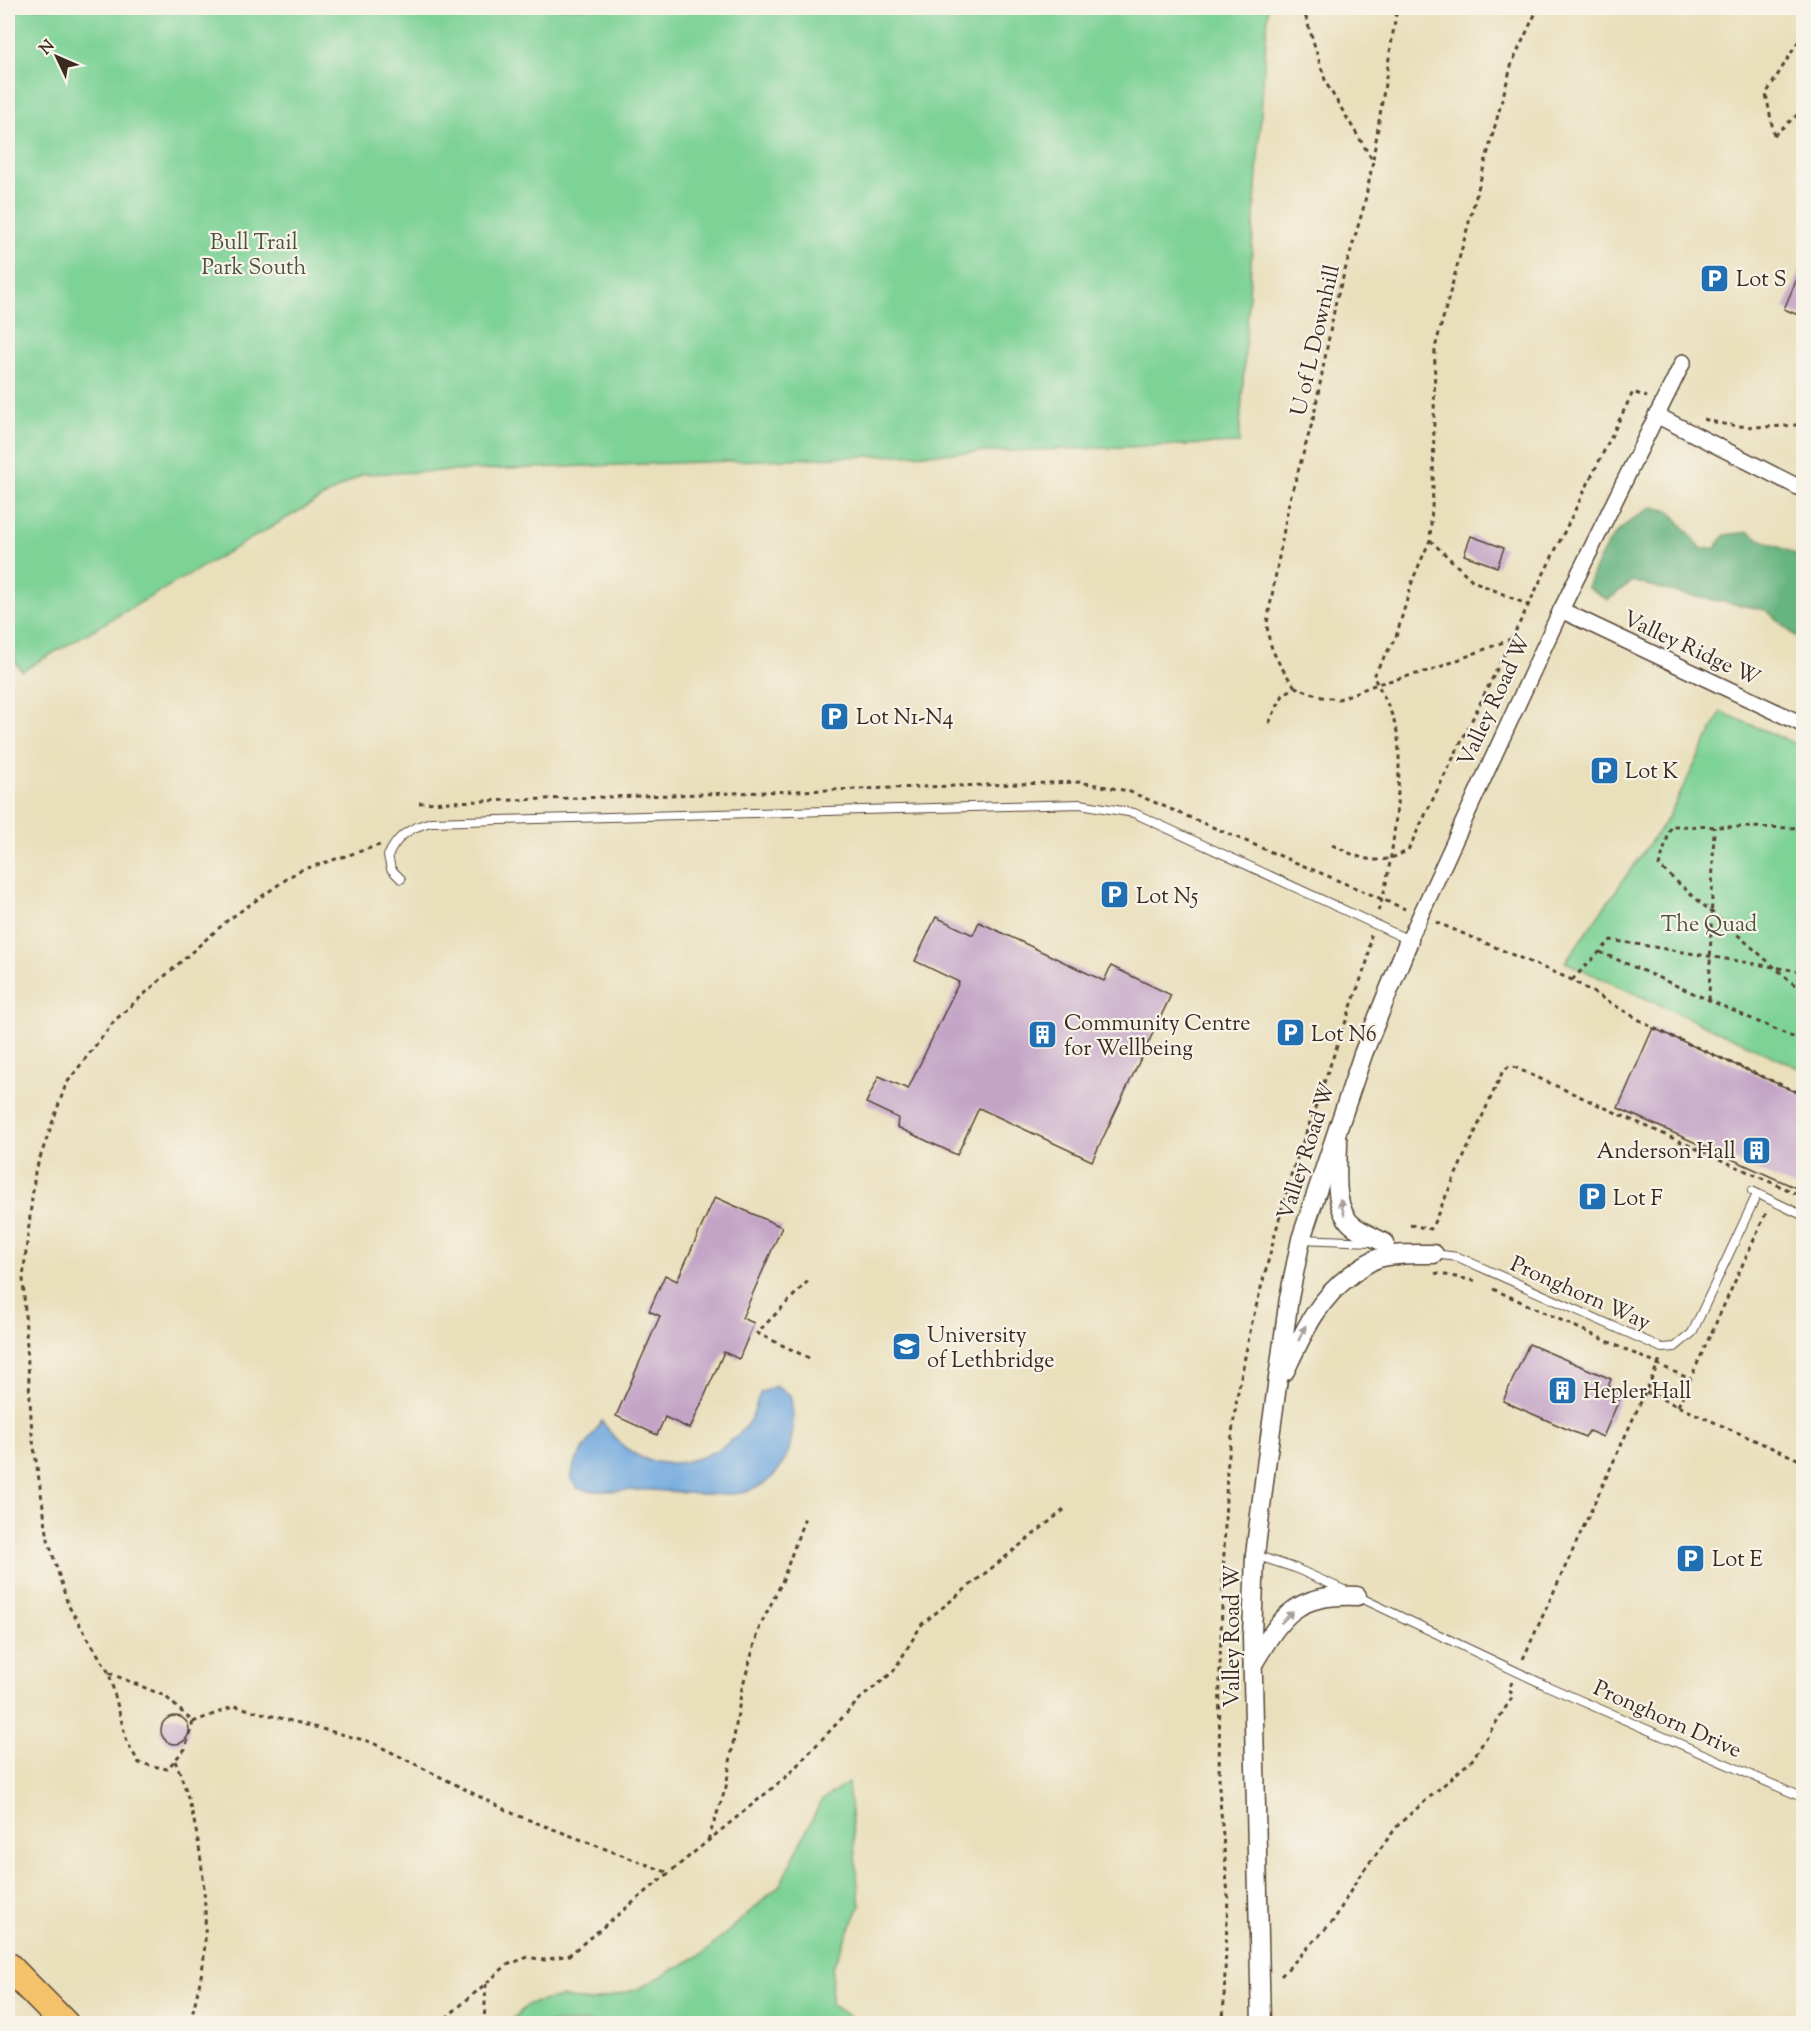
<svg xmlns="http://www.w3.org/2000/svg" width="1811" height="2031" font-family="'Sorts Mill Goudy',serif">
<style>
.green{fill:#7dd296;stroke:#5c7e5a;stroke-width:1.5}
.forest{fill:#66b47f;stroke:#506f4e;stroke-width:1.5}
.water{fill:#70a8df;stroke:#56697e;stroke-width:1.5}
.building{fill:#c3a3c6}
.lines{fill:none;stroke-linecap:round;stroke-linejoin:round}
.service-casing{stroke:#554536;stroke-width:10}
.minor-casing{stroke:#554536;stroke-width:18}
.tertiary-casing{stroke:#554536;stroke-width:21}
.motorway-casing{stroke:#554536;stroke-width:30}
.path{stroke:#554536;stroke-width:3;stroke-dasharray:4.5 4.5;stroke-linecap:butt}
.service{stroke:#fff;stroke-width:8}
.minor{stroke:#fff;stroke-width:15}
.tertiary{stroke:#fff;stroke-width:18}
.motorway{stroke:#f4c26a;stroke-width:27}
.oneway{fill:#a79f9a}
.labels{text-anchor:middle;stroke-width:4.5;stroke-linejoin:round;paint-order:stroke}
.park-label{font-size:22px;fill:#4c543c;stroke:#f7f3e8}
.poi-label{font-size:22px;fill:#3b2a1e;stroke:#f7f3e8;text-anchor:start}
.street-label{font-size:22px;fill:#3b2a1e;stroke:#f7f3e8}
</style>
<rect width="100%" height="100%" fill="#f7f3e8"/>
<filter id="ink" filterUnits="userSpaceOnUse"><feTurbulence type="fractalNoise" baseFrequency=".0167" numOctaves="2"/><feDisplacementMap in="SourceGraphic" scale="12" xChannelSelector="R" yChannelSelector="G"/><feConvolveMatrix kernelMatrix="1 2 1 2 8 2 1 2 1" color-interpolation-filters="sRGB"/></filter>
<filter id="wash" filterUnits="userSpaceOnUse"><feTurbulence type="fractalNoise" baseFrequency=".008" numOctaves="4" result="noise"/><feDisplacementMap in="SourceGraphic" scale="24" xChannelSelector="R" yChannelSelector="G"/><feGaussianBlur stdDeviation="1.35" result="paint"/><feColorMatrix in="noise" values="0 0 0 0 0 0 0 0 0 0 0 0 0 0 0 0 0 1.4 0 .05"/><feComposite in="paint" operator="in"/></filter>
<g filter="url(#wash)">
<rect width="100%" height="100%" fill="#e9dfbb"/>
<g class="green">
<polygon points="8,8 1268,8 1239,443 363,474 22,671 8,652"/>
<polygon points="1721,712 1803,747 1803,1070 1565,962 1669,816"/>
<polygon points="848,1783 860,1906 832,1968 831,2004 859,2023 508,2023 529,2004 561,1997 589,2002 638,1989 704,1953 780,1885 821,1801"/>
</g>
<path class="forest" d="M1652 507 1670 511 1702 549 1715 548 1725 535 1749 532C1766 545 1786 547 1803 559V643L1766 610 1686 595 1632 581 1608 600 1587 587C1605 544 1611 531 1652 507Z"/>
<path class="water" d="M775 1386 790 1395C800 1442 785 1490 730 1494 704 1496 676 1492 651 1490 627 1489 600 1494 577 1488L571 1479 574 1464 602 1421C627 1460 660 1473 704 1456 722 1449 737 1439 748 1423 754 1415 756 1403 760 1393Z"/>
<g id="blocks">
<g class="building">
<polygon points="1803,265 1803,317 1784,309"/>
<polygon points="1471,536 1504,548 1497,567 1464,555"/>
<polygon points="936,917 973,935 979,922 1104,981 1111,966 1171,995 1092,1161 979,1108 957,1155 897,1127 898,1118 866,1103 879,1076 908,1089 959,982 915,961"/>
<polygon points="1653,1028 1803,1095 1803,1191 1618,1108"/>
<polygon points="715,1197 782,1227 742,1318 754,1323 739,1359 724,1352 690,1429 665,1417 657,1435 616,1416 660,1316 649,1311 665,1275 677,1281"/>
<polygon points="1529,1344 1611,1379 1608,1387 1622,1393 1603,1437 1589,1431 1585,1437 1503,1401"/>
<circle cx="175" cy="1730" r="14"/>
</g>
</g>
</g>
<g filter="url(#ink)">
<use href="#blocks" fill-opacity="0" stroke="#554536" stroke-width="1.5"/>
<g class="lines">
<defs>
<g id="service">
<path d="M401 879 391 869 388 856C397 836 409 828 431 822L1080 804 1134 813 1409 940"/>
<polyline points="1752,1191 1804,1216"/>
<polyline points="1301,1239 1372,1242"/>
<polyline points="1434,1254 1458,1257 1662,1348 1675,1347 1692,1333 1757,1194"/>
<polyline points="1255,1555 1295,1568 1346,1591"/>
<polyline points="1357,1596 1545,1685 1804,1798"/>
</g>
<g id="minor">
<polyline points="1656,415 1804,490"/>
<polyline points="1561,610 1804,725"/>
<polyline points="1409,940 1561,610 1683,362"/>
</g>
<g id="tertiary">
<path d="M1338 1142C1338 1168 1331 1210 1355 1227 1364 1233 1375 1238 1385 1243"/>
<path d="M1285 1371C1303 1333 1317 1300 1352 1274 1360 1268 1369 1261 1379 1258 1397 1253 1416 1254 1434 1254"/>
<path d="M1253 1664C1283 1614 1295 1594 1357 1596"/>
<polyline points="1261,2024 1252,1636 1255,1555 1266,1466 1289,1298 1301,1239 1363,1054 1409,940"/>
</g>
<polyline id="motorway" points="8,1966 65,2024"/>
</defs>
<use href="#service" class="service-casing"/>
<use href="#minor" class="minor-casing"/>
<use href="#tertiary" class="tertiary-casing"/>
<use href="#motorway" class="motorway-casing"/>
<g class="path">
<polyline points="1801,8 1804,20"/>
<polyline points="1774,135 1766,94 1804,32"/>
<polyline points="1774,135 1804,109"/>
<polyline points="1373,159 1397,8"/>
<path d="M1704 419C1735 429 1772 428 1804 424"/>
<polyline points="1430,540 1473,581 1528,605"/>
<path d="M1295 687C1280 666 1268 649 1267 623L1289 502 1313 420 1336 301 1364 206 1373 161 1326 83 1303 8"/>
<polyline points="1269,723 1283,695 1295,687 1322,697 1339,699 1377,684 1432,670 1511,639"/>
<polyline points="419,803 1080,782 1128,791 1405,909"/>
<polyline points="1804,828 1671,826 1659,866 1804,993"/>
<path d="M1332 845C1362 859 1378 868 1408 850L1633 392 1647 397"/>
<path d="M1378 911C1392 878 1404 767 1397 732 1392 711 1383 694 1373 676L1396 637 1413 579 1430 540 1433 490 1435 348 1512 63 1538 8"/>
<polyline points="1436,922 1572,980 1653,1028 1804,1095"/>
<polyline points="1600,952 1804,1042"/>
<polyline points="1572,980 1611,940 1804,972"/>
<polyline points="1709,1000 1714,827"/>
<polyline points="1410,1225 1431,1229 1502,1073 1508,1067 1514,1067 1804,1197"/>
<polyline points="1435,1273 1476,1281"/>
<polyline points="1493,1289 1690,1379"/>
<polyline points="809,1358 757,1333 811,1278"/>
<polyline points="1646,1392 1804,1462"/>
<polyline points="1678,1406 1767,1211"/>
<polyline points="1523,1659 1660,1360"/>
<polyline points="109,1673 165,1696 193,1722 185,1749 167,1769 139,1763 127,1742 109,1673 68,1605 48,1539 32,1434 23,1278 35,1172 66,1084 115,1020 228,920 298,871 380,845"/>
<polyline points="193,1722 235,1706 371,1742 516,1815 669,1873"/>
<path d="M175 1761C199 1816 209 1895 204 1956 202 1978 195 2001 190 2024"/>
<polyline points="708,1840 726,1787 742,1688 760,1626 782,1582 805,1517"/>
<polyline points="1281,1976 1334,1920 1358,1878 1399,1824 1472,1760 1513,1696 1509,1689 1512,1682"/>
<polyline points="439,2024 507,1965 528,1957 544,1960 569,1955 787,1776 861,1698 893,1672 922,1624 1065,1509"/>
<polyline points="484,2024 486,1984"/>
<polyline points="1223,2024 1228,1896 1219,1788 1220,1662 1227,1470 1237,1397 1252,1322 1290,1178 1368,959 1371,935"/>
</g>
<use href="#service" class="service"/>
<use href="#minor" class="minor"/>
<use href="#tertiary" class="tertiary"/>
<use href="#motorway" class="motorway"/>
</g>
<defs><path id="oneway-solid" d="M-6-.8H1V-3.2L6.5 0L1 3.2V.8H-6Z" transform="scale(1.5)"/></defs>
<g class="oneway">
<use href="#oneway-solid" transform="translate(1342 1207) rotate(-106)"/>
<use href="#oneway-solid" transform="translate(1302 1333) rotate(-65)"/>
<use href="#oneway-solid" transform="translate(1287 1617) rotate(-45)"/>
</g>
</g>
<defs>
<symbol id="parking-square" viewBox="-11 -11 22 22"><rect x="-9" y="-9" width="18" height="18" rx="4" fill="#1f6fb2" stroke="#f7f3e8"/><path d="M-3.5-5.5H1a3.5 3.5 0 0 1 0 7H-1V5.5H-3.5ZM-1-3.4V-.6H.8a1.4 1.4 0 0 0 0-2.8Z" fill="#fff"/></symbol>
<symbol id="building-square" viewBox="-11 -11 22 22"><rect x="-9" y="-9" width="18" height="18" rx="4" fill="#1f6fb2" stroke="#f7f3e8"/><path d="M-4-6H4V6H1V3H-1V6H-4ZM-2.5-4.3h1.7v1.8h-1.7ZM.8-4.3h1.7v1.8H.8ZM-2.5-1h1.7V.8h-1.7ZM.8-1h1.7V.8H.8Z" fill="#fff"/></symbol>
<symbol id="university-square" viewBox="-11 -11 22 22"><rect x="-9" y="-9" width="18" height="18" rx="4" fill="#1f6fb2" stroke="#f7f3e8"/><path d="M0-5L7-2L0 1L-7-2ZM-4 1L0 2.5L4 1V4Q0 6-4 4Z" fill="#fff"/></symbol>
</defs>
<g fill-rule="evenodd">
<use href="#parking-square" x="1698" y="262" width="33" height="33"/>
<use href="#parking-square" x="818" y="700" width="33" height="33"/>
<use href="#parking-square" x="1588" y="754" width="33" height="33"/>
<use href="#parking-square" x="1098" y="878" width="33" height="33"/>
<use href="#parking-square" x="1274" y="1016" width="33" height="33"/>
<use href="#building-square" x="1026" y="1018" width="33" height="33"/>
<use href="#building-square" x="1740" y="1134" width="33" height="33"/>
<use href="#parking-square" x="1576" y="1180" width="33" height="33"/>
<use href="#university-square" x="890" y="1330" width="33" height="33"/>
<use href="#building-square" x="1546" y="1374" width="33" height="33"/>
<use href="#parking-square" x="1674" y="1542" width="33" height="33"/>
</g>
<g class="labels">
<g class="park-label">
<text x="254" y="249">Bull Trail<tspan x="254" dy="25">Park South</tspan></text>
<text x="1709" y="931">The Quad</text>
</g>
<g class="poi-label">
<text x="1736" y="286">Lot S</text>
<text x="856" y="724">Lot N1-N4</text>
<text x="1625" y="778">Lot K</text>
<text x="1136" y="903">Lot N5</text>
<text x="1064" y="1030">Community Centre<tspan x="1064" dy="25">for Wellbeing</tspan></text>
<text x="1311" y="1041">Lot N6</text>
<text x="1736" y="1158" text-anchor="end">Anderson Hall</text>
<text x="1613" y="1205">Lot F</text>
<text x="927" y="1342">University<tspan x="927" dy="25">of Lethbridge</tspan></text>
<text x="1583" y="1398">Hepler Hall</text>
<text x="1712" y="1566">Lot E</text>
</g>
<g class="street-label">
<text transform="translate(1314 340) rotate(-77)" y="8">U of L Downhill</text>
<text transform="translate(1692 647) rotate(25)" y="8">Valley Ridge W</text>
<text transform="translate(1493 700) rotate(-65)" y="8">Valley Road W</text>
<text transform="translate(1305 1151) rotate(-72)" y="8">Valley Road W</text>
<text transform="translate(1581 1292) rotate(24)" y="8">Pronghorn Way</text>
<text transform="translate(1231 1636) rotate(-90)" y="8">Valley Road W</text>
<text transform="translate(1668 1718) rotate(24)" y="8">Pronghorn Drive</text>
</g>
</g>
<rect width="1811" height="2031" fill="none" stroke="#f7f3e8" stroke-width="30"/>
<g transform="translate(57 57) rotate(314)" stroke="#f7f3e8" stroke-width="4.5" paint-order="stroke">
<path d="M0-4.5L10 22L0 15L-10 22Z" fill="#3b2a1e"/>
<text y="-9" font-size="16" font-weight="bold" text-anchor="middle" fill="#3b2a1e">N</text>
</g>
</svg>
